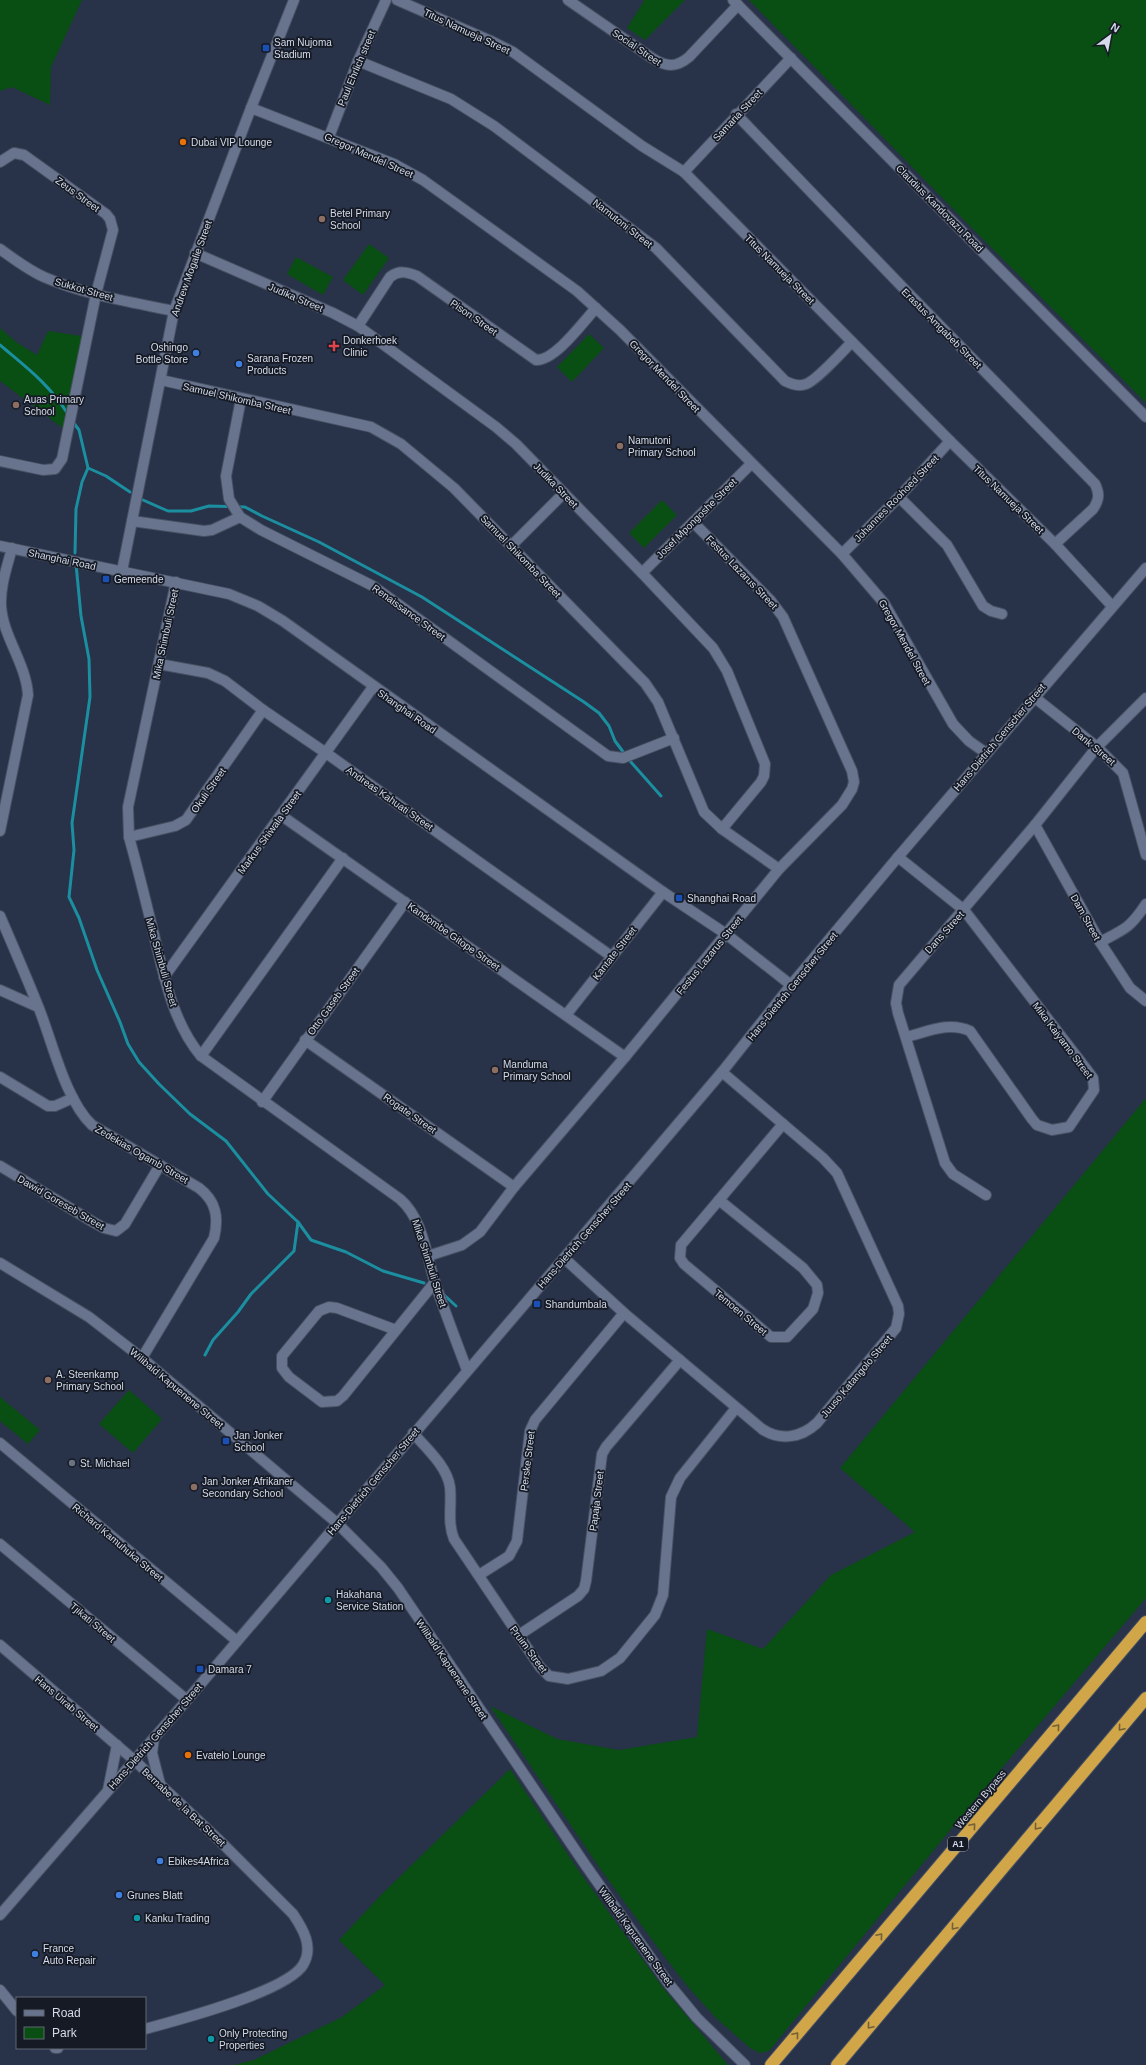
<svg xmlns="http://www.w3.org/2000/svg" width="1146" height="2065" font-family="Arial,sans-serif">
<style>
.green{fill:#094e12}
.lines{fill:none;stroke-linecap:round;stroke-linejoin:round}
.stream{stroke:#1b8fa0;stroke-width:3}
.minor-casing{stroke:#475063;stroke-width:12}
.highway-casing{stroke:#475063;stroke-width:14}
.minor{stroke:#68748d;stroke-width:10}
.highway{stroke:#d1a649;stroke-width:12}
.oneway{stroke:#736036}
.transit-dot{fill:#1a4fb4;stroke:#151a24;stroke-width:1.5}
.food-dot{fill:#e8710a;stroke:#151a24;stroke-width:1.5}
.education-dot{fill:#8d6e63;stroke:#151a24;stroke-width:1.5}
.health-dot{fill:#e0444e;stroke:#151a24;stroke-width:1.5}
.shop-dot{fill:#3f7fe0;stroke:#151a24;stroke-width:1.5}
.worship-dot{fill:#6b7280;stroke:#151a24;stroke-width:1.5}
.culture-dot{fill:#0f9aa8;stroke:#151a24;stroke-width:1.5}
.labels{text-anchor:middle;stroke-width:3.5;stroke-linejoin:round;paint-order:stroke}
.shield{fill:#151a24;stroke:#9ba1af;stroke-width:1}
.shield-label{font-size:9px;font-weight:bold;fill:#d4dbea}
.street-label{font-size:10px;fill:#d4dbea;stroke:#151a24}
.poi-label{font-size:10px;fill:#d4dbea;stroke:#151a24;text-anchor:start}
</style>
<rect width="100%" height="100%" fill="#283248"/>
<g class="green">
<polygon points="0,0 82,0 51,67 50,105 12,87 0,91"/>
<polygon points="643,0 685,0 645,40 627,28 644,1"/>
<polygon points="749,0 1146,0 1146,403 961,217"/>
<polygon points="369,244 389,258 363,295 343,280"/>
<polygon points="296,257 333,277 323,295 287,274"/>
<polygon points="0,328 16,342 37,355 48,331 88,337 68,432 0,381"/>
<polygon points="589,334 604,348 572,382 557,367"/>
<polygon points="662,500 677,515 644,548 629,533"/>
<polygon points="1146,1098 1146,1598 974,1801 769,2051 760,2053 750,2048 716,2018 689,1988 664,1956 599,1867 490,1706 557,1739 619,1750 697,1737 707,1629 763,1649 831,1575 915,1532 840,1468"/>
<polygon points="129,1390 162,1419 133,1453 99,1424"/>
<polygon points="0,1397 40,1430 28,1444 0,1421"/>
<polygon points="510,1769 579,1871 664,1989 728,2065 234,2065 254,2060 342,2017 385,1985 339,1940 380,1896"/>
</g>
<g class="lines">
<g class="stream">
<path d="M0 345C27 368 48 383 68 414"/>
<polyline points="73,422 79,430 88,468 82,482 76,509 75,553"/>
<polyline points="88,468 106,476 130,492"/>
<polyline points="143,500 168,511 191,511 209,506 245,507 262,516 319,542 422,597 584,702 599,713 609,726 615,741 630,761 661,796"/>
<polyline points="76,564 81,616 89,659 90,697 72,823 74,850 69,897 79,918 97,970 120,1022 128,1044 139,1062 159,1084 190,1114 226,1141 268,1194 298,1222 311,1240 346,1252 383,1271 424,1283"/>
<polyline points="443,1294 456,1306"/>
<polyline points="205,1355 213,1340 238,1312 251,1294 294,1251 298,1222"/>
</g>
<defs>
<g id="minor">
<polyline points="397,0 491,41 513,52 642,146 684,172 950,441 1055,544 1112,606"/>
<path d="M568 0 652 58C666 67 676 68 689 57L738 5"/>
<polyline points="733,0 1146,417"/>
<path d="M358 61 451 99 494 126 656 248 785 381C791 384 799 387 806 384 816 381 843 351 852 342"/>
<polyline points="251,108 394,164 423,180 577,291 620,330 842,554 884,603 953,724 969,741 986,753"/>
<path d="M736 114 910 295 1095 484C1100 494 1099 500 1093 509L1055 544"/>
<polyline points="329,137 358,61 386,0"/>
<polyline points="0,162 14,153 24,155 106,214 110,219 113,230 96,294 62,459 55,469 43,470 0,461"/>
<polyline points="684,172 791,58"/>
<path d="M0 249C14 259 28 270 44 277 85 295 131 302 174 311"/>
<polyline points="195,253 333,313 358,326 496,427 516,444 642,573 713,648 727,671 765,764 764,776 761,782 722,829"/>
<path d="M358 326 390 277C399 270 407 272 417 276L536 360C555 361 583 322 596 308"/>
<polyline points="161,380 371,427 401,444 454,488 645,683 658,702 704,812 722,829 779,869"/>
<polyline points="241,399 226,476 229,499 240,517 261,530 373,586 608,756 623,758 674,738"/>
<polyline points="899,497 947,545 983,606 991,611 1002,614"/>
<polyline points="132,521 204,531 212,530 240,517"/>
<polyline points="0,546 229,594 258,606 283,621 663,892 726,934 791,985"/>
<polyline points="511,546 564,493"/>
<polyline points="842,554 899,497 950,441"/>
<polyline points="122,571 174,311 251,108 294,0"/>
<polyline points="642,573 751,464"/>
<path d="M176 582 128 807 129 837C138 869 146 902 154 935 164 976 173 1023 201 1056L400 1199C423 1219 426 1254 435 1283 445 1312 456 1341 467 1370"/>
<polyline points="159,664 208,673 225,681 263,710 326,753 611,956"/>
<polyline points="1034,697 1097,747 1123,773 1146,855"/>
<polyline points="282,816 625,1057"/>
<polyline points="1035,825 1100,942 1130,988 1146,1001"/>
<path d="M0 831 28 695C26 663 3 637 1 606 0 586 7 567 12 548"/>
<polyline points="129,837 175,826 186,820 263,710"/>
<path d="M898 857 964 910 1087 1070 1093 1078 1094 1090 1069 1127 1052 1130 1037 1125 1032 1119 970 1031C949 1021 927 1032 906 1037"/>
<path d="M0 916C13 946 26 976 38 1006 52 1040 65 1100 92 1125L199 1188C216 1201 219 1217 214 1238L142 1358"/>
<path d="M1100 942C1125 929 1130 928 1146 904"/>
<polyline points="164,977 373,687"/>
<polyline points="0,990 38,1007"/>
<polyline points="566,1015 663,892"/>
<polyline points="305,1040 514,1187"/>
<polyline points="201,1056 343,858"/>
<polyline points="0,1077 48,1106 55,1106 73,1098"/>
<polyline points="262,1102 405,902"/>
<polyline points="0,1166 93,1222 104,1228 116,1231 125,1224 160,1165"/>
<polyline points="986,1195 953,1174 945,1163 898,1013 896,1003 899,985 1035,825 1097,747 1146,698"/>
<polygon points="719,1200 803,1268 817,1285 818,1293 813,1309 787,1337 771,1337 684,1264 680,1258 681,1245"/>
<polyline points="719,1200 783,1124"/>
<polyline points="428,1256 462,1245 480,1232 514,1187 625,1057 779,869 842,805 852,789 854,782 852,771 783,617 771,601 693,522"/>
<path d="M564 1258 624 1313 762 1429C780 1441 801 1438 817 1423L896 1328 899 1314 898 1306 837 1173 823 1158 722 1072"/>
<polyline points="0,1263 89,1317 142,1358 337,1523 381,1567 398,1588 584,1863 669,1984 697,2018 745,2065"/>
<polyline points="396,1330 337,1308 329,1307 319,1311 282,1356 282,1368 289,1377 322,1402 337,1401 343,1396 435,1282"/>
<path d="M413 1433C426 1448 447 1466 450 1487 452 1505 447 1522 454 1539L540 1667 549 1676 568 1679 601 1671 620 1658 655 1615 663 1595 671 1497 680 1478 736 1408"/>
<polyline points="0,1443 237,1641"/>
<polyline points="0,1544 187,1700"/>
<polyline points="479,1575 509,1556 517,1541 530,1431 535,1420 624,1313"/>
<polyline points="519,1635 578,1596 584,1589 586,1581 602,1454 606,1447 680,1360"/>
<path d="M0 1645 134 1760 220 1841 293 1914C303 1929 314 1947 303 1965 286 1992 178 2020 145 2029"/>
<polyline points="154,1738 152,1753 160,1784"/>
<polyline points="108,1790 117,1745"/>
<polyline points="0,1915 187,1700 564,1258 722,1072 791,985 898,857 1146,568"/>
<polyline points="0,1990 17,2011"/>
<polyline points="55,2048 58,2048"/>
</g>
<g id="highway">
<polyline points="771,2065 1146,1622"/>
<polyline points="837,2065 1146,1698"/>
</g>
</defs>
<use href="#minor" class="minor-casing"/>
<use href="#highway" class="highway-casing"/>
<use href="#minor" class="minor"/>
<use href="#highway" class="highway"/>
</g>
<defs><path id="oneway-chevron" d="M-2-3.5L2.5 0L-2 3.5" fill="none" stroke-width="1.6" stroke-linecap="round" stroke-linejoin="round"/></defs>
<g class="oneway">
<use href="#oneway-chevron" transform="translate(1057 1727) rotate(-50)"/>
<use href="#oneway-chevron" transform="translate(1121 1728) rotate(130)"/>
<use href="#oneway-chevron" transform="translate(973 1826) rotate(-50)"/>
<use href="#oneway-chevron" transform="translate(1037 1827) rotate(130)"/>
<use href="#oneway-chevron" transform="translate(954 1927) rotate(130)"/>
<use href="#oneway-chevron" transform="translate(880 1936) rotate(-50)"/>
<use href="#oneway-chevron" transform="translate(870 2026) rotate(130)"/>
<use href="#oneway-chevron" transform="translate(796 2035) rotate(-50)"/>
</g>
<g class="transit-dot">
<rect x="262" y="44" width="8" height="8" rx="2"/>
<rect x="102" y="575" width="8" height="8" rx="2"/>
<rect x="675" y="894" width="8" height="8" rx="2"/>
<rect x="533" y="1300" width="8" height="8" rx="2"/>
<rect x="222" y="1437" width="8" height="8" rx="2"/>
<rect x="196" y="1665" width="8" height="8" rx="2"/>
</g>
<g class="food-dot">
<circle cx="183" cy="142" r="4"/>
<circle cx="188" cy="1755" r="4"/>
</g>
<g class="education-dot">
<circle cx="322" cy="219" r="4"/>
<circle cx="16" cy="405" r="4"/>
<circle cx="620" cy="446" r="4"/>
<circle cx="495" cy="1070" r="4"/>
<circle cx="48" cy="1380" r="4"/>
<circle cx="194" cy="1487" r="4"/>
</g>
<path class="health-dot" d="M332 340h4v4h4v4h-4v4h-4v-4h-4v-4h4z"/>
<g class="shop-dot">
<circle cx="196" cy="353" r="4"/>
<circle cx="239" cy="364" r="4"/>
<circle cx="160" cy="1861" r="4"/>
<circle cx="119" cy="1895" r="4"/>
<circle cx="35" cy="1954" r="4"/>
</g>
<circle class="worship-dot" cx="72" cy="1463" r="4"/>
<g class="culture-dot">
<circle cx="328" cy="1600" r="4"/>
<circle cx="137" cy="1918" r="4"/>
<circle cx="211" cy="2039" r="4"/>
</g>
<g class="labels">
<rect class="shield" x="948" y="1837" width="20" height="14" rx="3"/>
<g class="shield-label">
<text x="958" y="1847">A1</text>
</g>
<g class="street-label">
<text transform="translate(467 31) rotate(25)" y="4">Titus Namueja Street</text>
<text transform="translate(637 47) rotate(34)" y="4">Social Street</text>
<text transform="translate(356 68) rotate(-67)" y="4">Paul Ehrlich street</text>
<text transform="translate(737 115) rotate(-47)" y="4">Samaria Street</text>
<text transform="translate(369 155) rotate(24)" y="4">Gregor Mendel Street</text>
<text transform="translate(78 194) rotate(36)" y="4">Zeus Street</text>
<text transform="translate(940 208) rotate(45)" y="4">Claudius Kandovazu Road</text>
<text transform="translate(623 223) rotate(38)" y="4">Namutoni Street</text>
<text transform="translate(191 268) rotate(-70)" y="4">Andrew Mogalie Street</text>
<text transform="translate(780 269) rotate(45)" y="4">Titus Namueja Street</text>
<text transform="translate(84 289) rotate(16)" y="4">Sukkot Street</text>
<text transform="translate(296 297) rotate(23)" y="4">Judika Street</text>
<text transform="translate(474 317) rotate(35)" y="4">Pison Street</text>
<text transform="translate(942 328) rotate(45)" y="4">Erastus Amgabeb Street</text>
<text transform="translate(665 376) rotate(46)" y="4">Gregor Mendel Street</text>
<text transform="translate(237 398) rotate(13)" y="4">Samuel Shikomba Street</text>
<text transform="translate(556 485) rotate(46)" y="4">Judika Street</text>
<text transform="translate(896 498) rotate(-46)" y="4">Johannes Roohoed Street</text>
<text transform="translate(1009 499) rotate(44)" y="4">Titus Namueja Street</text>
<text transform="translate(696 518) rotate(-45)" y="4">Josef Mpongoshe Street</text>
<text transform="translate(521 556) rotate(46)" y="4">Samuel Shikomba Street</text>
<text transform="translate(62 559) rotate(12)" y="4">Shanghai Road</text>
<text transform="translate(742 572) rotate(46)" y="4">Festus Lazarus Street</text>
<text transform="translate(409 612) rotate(36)" y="4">Renaissance Street</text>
<text transform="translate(165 634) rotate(-78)" y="4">Mika Shimbuli Street</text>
<text transform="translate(905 642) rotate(61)" y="4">Gregor Mendel Street</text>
<text transform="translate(407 711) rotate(35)" y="4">Shanghai Road</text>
<text transform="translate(999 737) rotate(-50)" y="4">Hans-Dietrich Genscher Street</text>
<text transform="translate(1094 746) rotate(40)" y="4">Dank Street</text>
<text transform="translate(208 790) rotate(-55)" y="4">Okuli Street</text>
<text transform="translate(390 798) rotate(35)" y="4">Andreas Kahuati Street</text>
<text transform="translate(269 832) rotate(-54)" y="4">Markus Shiwala Street</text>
<text transform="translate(1086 917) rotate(61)" y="4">Dam Street</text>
<text transform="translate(944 932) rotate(-48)" y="4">Dans Street</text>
<text transform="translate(454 936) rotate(35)" y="4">Kandombe Gitope Street</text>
<text transform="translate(614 953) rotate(-52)" y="4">Kantate Street</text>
<text transform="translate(709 955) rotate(-51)" y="4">Festus Lazarus Street</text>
<text transform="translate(162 962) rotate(74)" y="4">Mika Shimbuli Street</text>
<text transform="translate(792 986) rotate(-51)" y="4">Hans-Dietrich Genscher Street</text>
<text transform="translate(333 1001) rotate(-54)" y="4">Otto Gaseb Street</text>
<text transform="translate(1063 1040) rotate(53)" y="4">Mika Kaiyamo Street</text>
<text transform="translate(410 1113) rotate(35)" y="4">Rogate Street</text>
<text transform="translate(142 1154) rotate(30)" y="4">Zedekias Ogamb Street</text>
<text transform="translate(61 1202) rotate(30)" y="4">Dawid Goreseb Street</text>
<text transform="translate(584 1235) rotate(-49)" y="4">Hans-Dietrich Genscher Street</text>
<text transform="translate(430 1263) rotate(72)" y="4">Mika Shimbuli Street</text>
<text transform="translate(741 1312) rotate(40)" y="4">Temoen Street</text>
<text transform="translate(856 1376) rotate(-50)" y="4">Juuso Katangolo Street</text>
<text transform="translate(177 1388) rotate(40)" y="4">Wilibald Kapuenene Street</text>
<text transform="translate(527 1461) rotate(-83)" y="4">Perske Street</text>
<text transform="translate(373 1481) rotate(-50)" y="4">Hans-Dietrich Genscher Street</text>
<text transform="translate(596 1501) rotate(-83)" y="4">Papaja Street</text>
<text transform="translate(118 1542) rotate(40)" y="4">Richard Kamuhuka Street</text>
<text transform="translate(93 1622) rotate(40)" y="4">Tjikati Street</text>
<text transform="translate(529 1649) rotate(54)" y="4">Pruim Street</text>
<text transform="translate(452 1669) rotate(56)" y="4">Wilibald Kapuenene Street</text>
<text transform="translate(67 1703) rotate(40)" y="4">Hans Uirab Street</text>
<text transform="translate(155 1736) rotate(-49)" y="4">Hans-Dietrich Genscher Street</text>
<text transform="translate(980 1799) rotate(-50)" y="4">Western Bypass</text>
<text transform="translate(184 1807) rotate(43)" y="4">Bernabe de la Bat Street</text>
<text transform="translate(636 1936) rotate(54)" y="4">Wilibald Kapuenene Street</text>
</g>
<g class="poi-label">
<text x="274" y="46">Sam Nujoma<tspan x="274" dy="12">Stadium</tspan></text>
<text x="191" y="146">Dubai VIP Lounge</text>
<text x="330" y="217">Betel Primary<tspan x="330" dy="12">School</tspan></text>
<text x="343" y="344">Donkerhoek<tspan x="343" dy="12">Clinic</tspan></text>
<text x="188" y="351" text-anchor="end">Oshingo<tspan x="188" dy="12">Bottle Store</tspan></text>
<text x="247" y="362">Sarana Frozen<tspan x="247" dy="12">Products</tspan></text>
<text x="24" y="403">Auas Primary<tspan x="24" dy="12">School</tspan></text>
<text x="628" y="444">Namutoni<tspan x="628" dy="12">Primary School</tspan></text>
<text x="114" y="583">Gemeende</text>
<text x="687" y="902">Shanghai Road</text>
<text x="503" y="1068">Manduma<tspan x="503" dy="12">Primary School</tspan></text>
<text x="545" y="1308">Shandumbala</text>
<text x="56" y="1378">A. Steenkamp<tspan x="56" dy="12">Primary School</tspan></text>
<text x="234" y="1439">Jan Jonker<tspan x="234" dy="12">School</tspan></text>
<text x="80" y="1467">St. Michael</text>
<text x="202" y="1485">Jan Jonker Afrikaner<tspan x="202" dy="12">Secondary School</tspan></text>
<text x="336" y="1598">Hakahana<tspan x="336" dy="12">Service Station</tspan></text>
<text x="208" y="1673">Damara 7</text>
<text x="196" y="1759">Evatelo Lounge</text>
<text x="168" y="1865">Ebikes4Africa</text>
<text x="127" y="1899">Grunes Blatt</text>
<text x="145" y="1922">Kanku Trading</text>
<text x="43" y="1952">France<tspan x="43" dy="12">Auto Repair</tspan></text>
<text x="219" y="2037">Only Protecting<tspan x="219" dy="12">Properties</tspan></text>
</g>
</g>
<rect x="16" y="1997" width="130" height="52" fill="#151a24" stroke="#616773"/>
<rect x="24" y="2010" width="20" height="6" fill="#68748d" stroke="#616773"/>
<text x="52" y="2017" font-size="12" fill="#d4dbea">Road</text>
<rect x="24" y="2027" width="20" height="12" fill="#094e12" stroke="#616773"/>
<text x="52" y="2037" font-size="12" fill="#d4dbea">Park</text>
<g transform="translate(1110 36) rotate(32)" stroke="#151a24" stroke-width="3" paint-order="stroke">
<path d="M0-3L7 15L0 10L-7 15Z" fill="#d4dbea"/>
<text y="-6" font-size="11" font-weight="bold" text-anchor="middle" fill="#d4dbea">N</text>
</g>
</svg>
